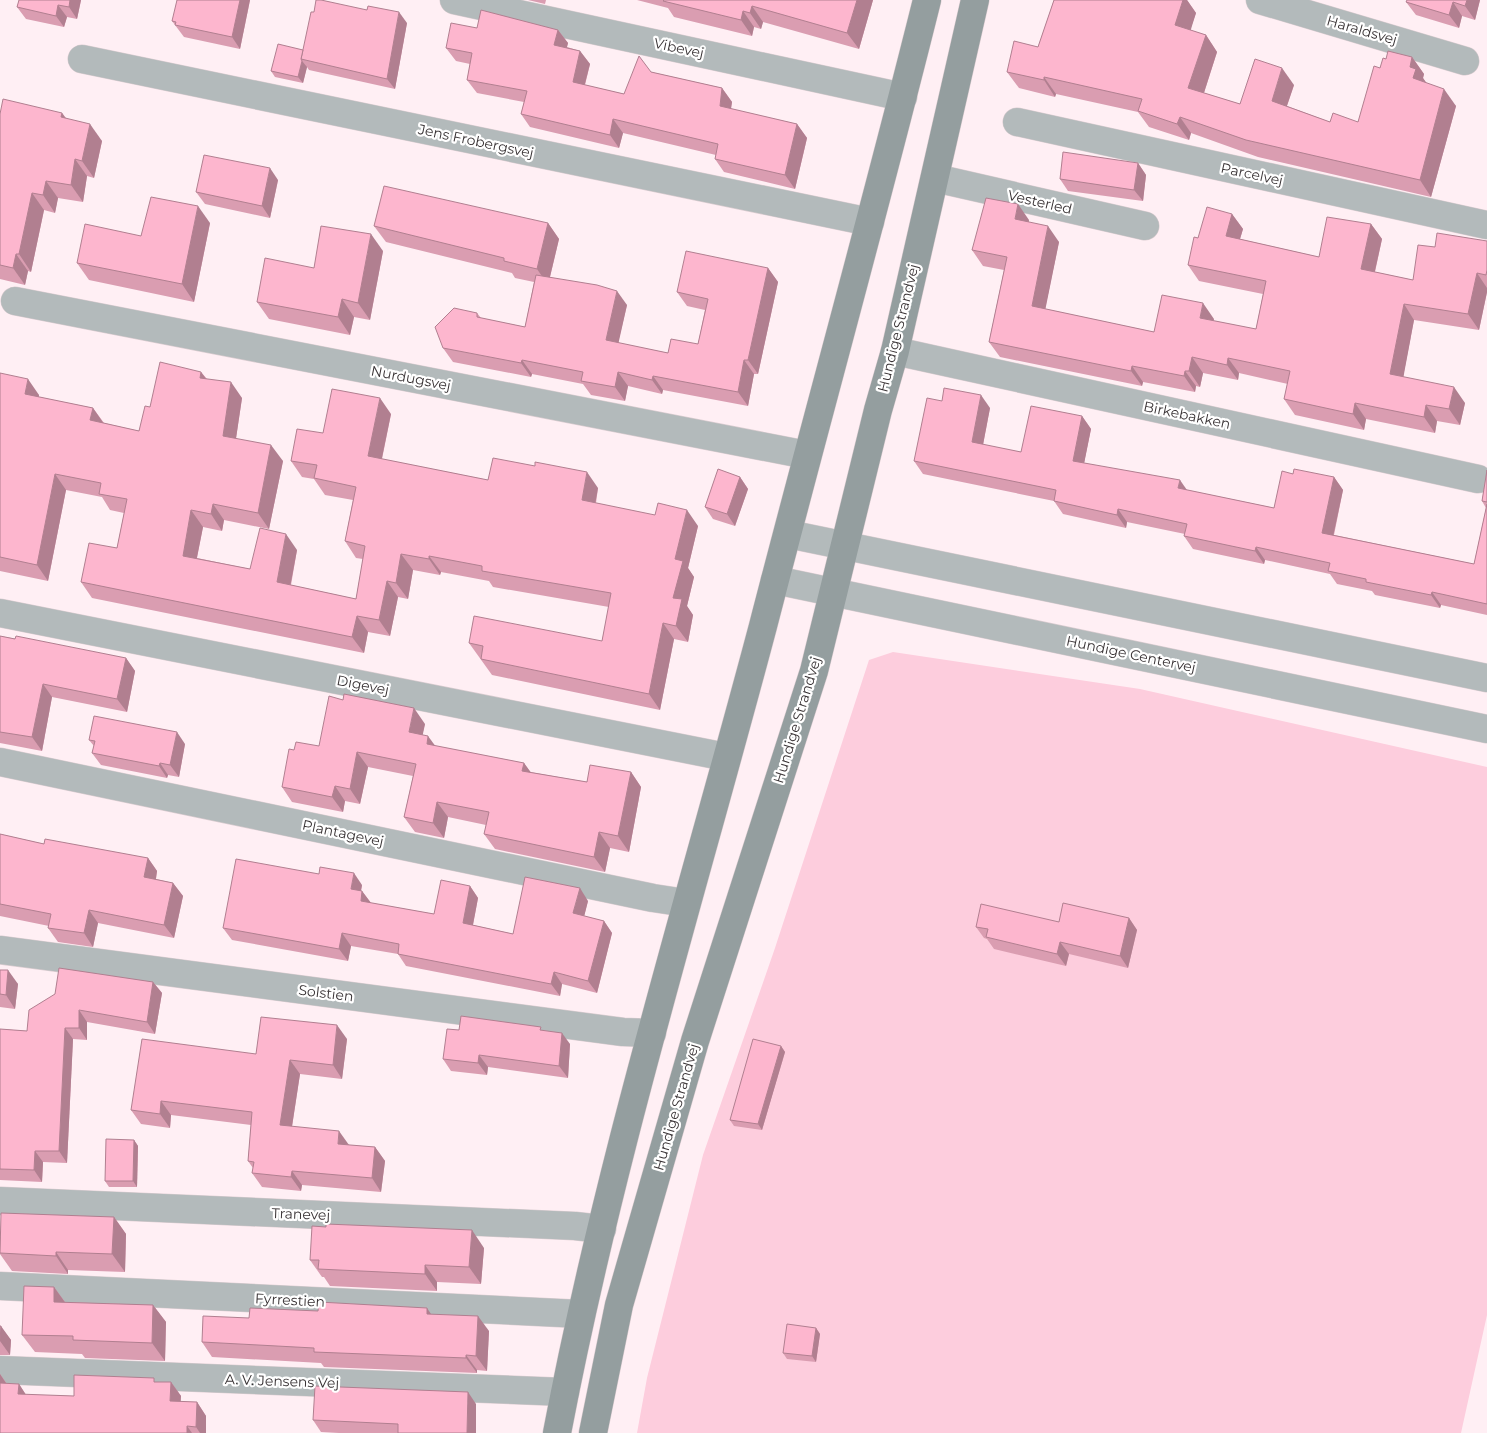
<svg xmlns="http://www.w3.org/2000/svg" width="1487" height="1433" font-family="Montserrat,sans-serif">
<style>
.green{fill:#fdcddd}
.lines{fill:none;stroke-linecap:round;stroke-linejoin:round}
.minor-casing{stroke:#dbcdd1;stroke-width:29}
.tertiary-casing{stroke:#dbcdd1;stroke-width:29}
.secondary-casing{stroke:#dbcdd1;stroke-width:29}
.minor{stroke:#b3babb;stroke-width:28}
.tertiary{stroke:#b3babb;stroke-width:28}
.secondary{stroke:#949e9f;stroke-width:28}
.wall{fill:#da9db1}
.shaded-wall{fill:#b17f90}
.building{fill:#fdb6ce;stroke:#b17f90}
.labels{text-anchor:middle;stroke-width:4.5;stroke-linejoin:round;paint-order:stroke}
.street-label{font-size:14px;fill:#383234;stroke:#fff}
</style>
<rect width="100%" height="100%" fill="#ffeff4"/>
<polygon class="green" points="893,652 1140,689 1487,767 1487,1315 1461,1433 637,1433 647,1378 703,1155 775,948 869,660"/>
<g class="lines">
<defs>
<g id="minor">
<polyline points="454,0 903,97"/>
<polyline points="1260,0 1465,61"/>
<polyline points="82,59 870,222"/>
<polyline points="1017,122 1487,225"/>
<polyline points="935,178 1145,226"/>
<polyline points="15,301 807,455"/>
<polyline points="895,351 1478,479"/>
<polyline points="0,613 726,757"/>
<polyline points="0,762 653,898 686,903"/>
<polyline points="0,950 623,1032 652,1033"/>
<polyline points="0,1201 575,1226 602,1229"/>
<polyline points="0,1286 581,1314"/>
<polyline points="0,1370 565,1392"/>
</g>
<g id="tertiary">
<polyline points="788,534 1487,678"/>
<polyline points="775,580 1487,729"/>
</g>
<g id="secondary">
<path d="M557 1433C609 1160 692 894 763 626 817 417 875 209 927 0"/>
<polyline points="593,1433 619,1305 695,1041 814,671 878,410 895,351 975,0"/>
</g>
</defs>
<use href="#minor" class="minor-casing"/>
<use href="#tertiary" class="tertiary-casing"/>
<use href="#secondary" class="secondary-casing"/>
<use href="#minor" class="minor"/>
<use href="#tertiary" class="tertiary"/>
<use href="#secondary" class="secondary"/>
</g>
<g class="wall">
<polygon points="19,0 81,0 77,19 67,17 64,27 26,19 17,7"/>
<polygon points="250,0 240,49 184,37 172,21"/>
<polygon points="528,0 546,0 545,4"/>
<polygon points="637,0 873,0 859,49 763,22 761,29 754,27 752,36 674,17 668,8"/>
<polygon points="1054,0 1187,0 1196,13 1190,30 1206,35 1217,52 1204,93 1240,104 1294,85 1287,106 1330,122 1358,122 1380,68 1386,59 1412,57 1424,74 1423,78 1426,83 1456,106 1431,197 1258,157 1191,133 1189,140 1149,127 1138,112 1056,94 1055,97 1019,88 1007,72 1038,47"/>
<polygon points="1407,0 1480,0 1475,20 1462,16 1459,28 1416,15 1406,2"/>
<polygon points="407,23 395,89 309,70 307,67 303,83 275,77 271,71 303,50"/>
<polygon points="477,28 558,30 568,43 567,47 580,51 590,64 585,85 624,94 651,72 722,88 732,102 731,109 797,124 807,138 795,189 724,172 715,159 716,155 623,133 619,148 530,127 521,114 524,102 477,93 467,80 470,64 456,61 446,48"/>
<polygon points="62,113 66,118 102,141 94,178 87,176 83,202 58,198 55,213 44,210 31,272 28,271 25,285 0,279 0,114"/>
<polygon points="1138,163 1146,175 1143,201 1068,191 1060,179"/>
<polygon points="278,180 270,218 205,204 196,192"/>
<polygon points="1232,214 1243,229 1240,239 1319,257 1371,224 1382,239 1375,272 1413,280 1435,247 1487,241 1487,292 1479,330 1414,320 1403,377 1465,403 1460,425 1437,421 1435,433 1366,419 1364,430 1295,415 1284,399 1288,384 1239,373 1238,380 1203,373 1200,387 1196,386 1195,392 1143,382 1142,386 1000,357 989,342 1004,270 983,266 972,250 1029,220 1029,222 1059,242 1045,309 1154,332 1214,319 1213,321 1256,329 1263,294 1199,281 1188,265 1198,238"/>
<polygon points="210,223 194,302 89,280 77,263 141,236"/>
<polygon points="548,223 559,239 550,277 627,305 618,343 668,353 698,344 705,310 687,306 677,292 768,268 778,282 758,374 754,374 748,406 663,390 662,394 628,386 625,401 591,395 583,384 532,374 531,377 453,362 443,348 477,313 481,318 525,327 534,282 515,278 512,273 386,242 374,226"/>
<polygon points="383,251 370,320 354,317 350,335 269,319 257,302 314,268"/>
<polygon points="201,372 207,379 242,398 236,438 283,461 269,529 224,520 222,531 203,527 197,558 250,569 297,550 291,585 356,599 363,559 356,558 345,541 353,500 325,495 314,479 302,477 291,461 323,433 391,414 382,459 488,480 598,488 596,503 698,526 688,568 694,577 687,606 693,615 688,642 674,639 660,710 492,675 469,643 602,641 609,607 493,587 489,581 441,572 440,575 413,570 408,599 398,597 390,636 368,632 364,653 92,598 81,582 117,548 124,513 110,510 102,497 66,490 48,581 0,571 0,373 39,395 39,397 93,408 104,423 139,431 150,407"/>
<polygon points="942,401 990,408 983,445 1021,452 1082,416 1091,429 1084,463 1187,490 1274,508 1293,474 1334,477 1343,490 1334,535 1474,564 1486,508 1482,501 1487,470 1487,615 1441,605 1440,608 1375,595 1372,591 1337,584 1330,574 1265,560 1264,564 1193,549 1184,536 1185,534 1127,522 1126,528 1063,514 1054,501 923,474 914,461"/>
<polygon points="740,477 748,489 735,526 713,519 705,507"/>
<polygon points="0,636 126,658 135,671 127,712 52,697 42,751 0,743"/>
<polygon points="425,724 422,735 435,746 524,763 530,772 587,782 631,772 641,787 629,852 610,848 605,872 495,849 484,834 486,825 448,817 444,838 415,832 404,817 413,776 368,767 360,804 345,801 343,812 292,802 282,787 294,750 319,746"/>
<polygon points="89,740 185,744 179,777 168,775 167,778 101,765 92,753 94,746"/>
<polygon points="0,834 44,844 148,858 157,871 156,879 173,883 183,896 174,938 98,923 93,947 58,942 48,928 49,926 0,916"/>
<polygon points="362,885 361,891 362,891 371,903 434,914 470,886 478,898 473,925 513,934 588,901 584,916 604,921 612,933 597,993 562,984 560,996 406,966 398,954 351,946 348,961 232,940 223,928"/>
<polygon points="1129,918 1137,930 1128,968 1069,954 1066,966 994,949 987,939 984,938 976,927"/>
<polygon points="0,970 18,984 15,1009 0,1007"/>
<polygon points="153,982 162,993 155,1034 87,1022 87,1040 73,1039 67,1163 43,1162 42,1182 0,1180 0,1029 27,1031"/>
<polygon points="459,1030 543,1030 570,1044 568,1078 488,1067 487,1075 451,1071 443,1059"/>
<polygon points="347,1039 342,1079 300,1074 292,1127 349,1145 375,1147 385,1161 381,1192 302,1185 301,1191 262,1187 252,1173 253,1168 248,1161 251,1125 171,1115 170,1128 141,1124 131,1110 256,1054"/>
<polygon points="781,1046 785,1052 762,1130 734,1126 730,1120"/>
<polygon points="134,1140 138,1146 137,1187 109,1187 105,1181"/>
<polygon points="114,1217 126,1234 125,1272 68,1270 68,1274 12,1271 0,1254 0,1237"/>
<polygon points="484,1248 481,1284 437,1282 437,1291 330,1286 324,1277 322,1277 310,1260"/>
<polygon points="54,1287 65,1302 153,1305 166,1322 165,1361 85,1358 82,1354 35,1352 22,1335"/>
<polygon points="318,1311 431,1314 489,1331 487,1371 477,1370 477,1373 324,1367 321,1363 212,1357 202,1342 249,1318"/>
<polygon points="0,1326 11,1340 10,1355 0,1355"/>
<polygon points="816,1328 820,1334 816,1362 787,1359 783,1353"/>
<polygon points="0,1374 7,1384 19,1384 26,1395 74,1396 157,1382 171,1382 181,1396 180,1402 197,1402 206,1416 206,1433 0,1433"/>
<polygon points="476,1404 476,1433 339,1433 321,1432 313,1420"/>
</g>
<g class="shaded-wall">
<polygon points="70,0 81,0 77,19 69,7"/>
<polygon points="240,0 250,0 240,49 232,37"/>
<polygon points="857,0 873,0 859,49 847,33"/>
<polygon points="1183,0 1187,0 1196,13 1187,42 1175,25"/>
<polygon points="1467,0 1480,0 1475,20 1465,6"/>
<polygon points="1453,2 1462,16 1459,28 1449,15"/>
<polygon points="58,5 67,17 64,27 56,16"/>
<polygon points="752,6 763,22 761,29 750,13"/>
<polygon points="743,11 754,27 752,36 741,20"/>
<polygon points="399,12 407,23 395,89 387,79"/>
<polygon points="558,30 568,43 564,58 554,45"/>
<polygon points="1206,35 1217,52 1200,105 1188,88"/>
<polygon points="580,51 590,64 582,95 573,82"/>
<polygon points="1412,57 1424,74 1423,78 1428,85 1413,78 1410,67"/>
<polygon points="302,61 307,67 303,83 298,77"/>
<polygon points="1282,68 1294,85 1283,117 1272,101"/>
<polygon points="1044,77 1056,94 1055,97 1044,80"/>
<polygon points="722,88 732,102 729,120 720,106"/>
<polygon points="1444,89 1456,106 1431,197 1420,180"/>
<polygon points="62,113 74,130 61,117"/>
<polygon points="1180,117 1191,133 1189,140 1177,124"/>
<polygon points="613,119 623,133 619,148 610,135"/>
<polygon points="90,124 102,141 94,178 82,161"/>
<polygon points="797,124 807,138 795,189 785,175"/>
<polygon points="75,159 87,176 83,202 71,185"/>
<polygon points="1138,163 1146,175 1143,201 1134,190"/>
<polygon points="270,168 278,180 270,218 262,206"/>
<polygon points="46,181 58,198 55,213 43,195"/>
<polygon points="32,193 44,210 31,272 19,254"/>
<polygon points="1018,204 1029,220 1026,235 1015,219"/>
<polygon points="198,206 210,223 194,302 182,284"/>
<polygon points="1232,214 1243,229 1236,252 1226,236"/>
<polygon points="548,223 559,239 548,285 537,269"/>
<polygon points="1371,224 1382,239 1372,284 1361,269"/>
<polygon points="1048,226 1059,242 1043,321 1032,306"/>
<polygon points="371,234 383,251 370,320 358,303"/>
<polygon points="16,254 28,271 25,285 13,268"/>
<polygon points="768,268 778,282 758,374 748,360"/>
<polygon points="1477,273 1487,288 1487,292 1479,330 1468,314"/>
<polygon points="617,291 627,305 616,354 606,340"/>
<polygon points="342,299 354,317 350,335 338,317"/>
<polygon points="1203,303 1214,319 1210,334 1200,318"/>
<polygon points="1404,304 1414,320 1401,390 1390,374"/>
<polygon points="1192,357 1203,373 1200,387 1189,371"/>
<polygon points="1228,358 1239,373 1238,380 1227,365"/>
<polygon points="522,360 532,374 531,377 521,363"/>
<polygon points="744,360 754,374 748,406 738,392"/>
<polygon points="1132,366 1143,382 1142,386 1131,371"/>
<polygon points="1185,371 1196,386 1195,392 1184,376"/>
<polygon points="201,372 213,388 200,378"/>
<polygon points="618,372 628,386 625,401 615,387"/>
<polygon points="653,376 663,390 662,394 652,380"/>
<polygon points="28,379 39,395 36,410 25,394"/>
<polygon points="231,382 242,398 234,452 223,436"/>
<polygon points="1454,387 1465,403 1460,425 1449,409"/>
<polygon points="981,395 990,408 981,455 972,442"/>
<polygon points="380,398 391,414 379,472 368,456"/>
<polygon points="1355,403 1366,419 1364,430 1353,414"/>
<polygon points="1426,405 1437,421 1435,433 1424,417"/>
<polygon points="93,408 104,424 90,420"/>
<polygon points="1082,416 1091,429 1082,474 1073,461"/>
<polygon points="271,445 283,461 269,529 258,513"/>
<polygon points="587,472 598,488 593,516 582,500"/>
<polygon points="55,474 66,490 48,581 37,565"/>
<polygon points="740,477 748,489 735,526 727,514"/>
<polygon points="1334,477 1343,490 1331,546 1322,533"/>
<polygon points="1180,480 1189,493 1178,488"/>
<polygon points="213,504 224,520 222,531 211,514"/>
<polygon points="1118,509 1127,522 1126,528 1117,515"/>
<polygon points="191,510 203,527 194,572 183,556"/>
<polygon points="687,510 698,526 688,568 694,577 687,606 693,615 688,642 676,626 673,598 675,559"/>
<polygon points="286,534 297,550 288,598 277,582"/>
<polygon points="1256,547 1265,560 1264,564 1255,551"/>
<polygon points="401,554 413,570 408,599 396,583"/>
<polygon points="429,556 441,572 440,575 429,559"/>
<polygon points="387,581 398,597 390,636 379,620"/>
<polygon points="1432,592 1441,605 1440,608 1431,595"/>
<polygon points="357,616 368,632 364,653 352,637"/>
<polygon points="663,623 674,639 660,710 649,694"/>
<polygon points="126,658 135,671 127,712 117,699"/>
<polygon points="43,684 52,697 42,751 32,737"/>
<polygon points="414,708 425,724 420,748 409,732"/>
<polygon points="177,732 185,744 179,777 170,765"/>
<polygon points="428,736 439,751 427,744"/>
<polygon points="357,752 368,767 360,804 350,789"/>
<polygon points="160,763 168,775 167,778 159,766"/>
<polygon points="524,763 535,778 522,771"/>
<polygon points="631,772 641,787 629,852 618,836"/>
<polygon points="335,786 345,801 343,812 332,797"/>
<polygon points="437,802 448,817 444,838 433,823"/>
<polygon points="599,832 610,848 605,872 594,857"/>
<polygon points="148,858 157,871 154,891 144,877"/>
<polygon points="354,873 362,885 359,901 351,889"/>
<polygon points="173,883 183,896 174,938 164,925"/>
<polygon points="470,886 478,898 471,935 463,923"/>
<polygon points="580,888 588,901 582,925 573,913"/>
<polygon points="362,891 371,903 361,901"/>
<polygon points="89,910 98,923 93,947 84,933"/>
<polygon points="1129,918 1137,930 1128,968 1120,956"/>
<polygon points="604,921 612,933 597,993 588,981"/>
<polygon points="342,933 351,946 348,961 339,949"/>
<polygon points="1060,942 1069,954 1066,966 1057,954"/>
<polygon points="8,970 18,984 15,1009 6,995"/>
<polygon points="554,972 562,984 560,996 551,984"/>
<polygon points="153,982 162,993 155,1034 147,1022"/>
<polygon points="79,1010 87,1022 87,1040 79,1028"/>
<polygon points="337,1025 347,1039 342,1079 333,1065"/>
<polygon points="65,1028 73,1039 67,1163 59,1151"/>
<polygon points="562,1033 570,1044 568,1078 559,1066"/>
<polygon points="781,1046 785,1052 762,1130 758,1124"/>
<polygon points="479,1055 488,1067 487,1075 478,1063"/>
<polygon points="290,1060 300,1074 290,1139 280,1125"/>
<polygon points="161,1101 171,1115 170,1128 160,1114"/>
<polygon points="339,1131 349,1145 338,1144"/>
<polygon points="134,1140 138,1146 137,1187 133,1181"/>
<polygon points="375,1147 385,1161 381,1192 372,1178"/>
<polygon points="35,1151 43,1162 42,1182 34,1170"/>
<polygon points="292,1171 302,1185 301,1191 291,1177"/>
<polygon points="114,1217 126,1234 125,1272 112,1254"/>
<polygon points="472,1230 484,1248 481,1284 469,1267"/>
<polygon points="56,1252 68,1270 68,1274 56,1256"/>
<polygon points="425,1265 437,1282 437,1291 425,1274"/>
<polygon points="54,1287 67,1305 54,1302"/>
<polygon points="153,1305 166,1322 165,1361 152,1343"/>
<polygon points="427,1308 437,1323 427,1314"/>
<polygon points="478,1316 489,1331 487,1371 476,1356"/>
<polygon points="1,1326 11,1340 10,1355 0,1341"/>
<polygon points="816,1328 820,1334 816,1362 812,1356"/>
<polygon points="466,1355 477,1370 477,1373 466,1358"/>
<polygon points="0,1374 8,1386 0,1386"/>
<polygon points="171,1382 181,1396 180,1415 170,1401"/>
<polygon points="19,1384 28,1398 18,1394"/>
<polygon points="468,1392 476,1404 476,1433 467,1433"/>
<polygon points="197,1402 206,1416 206,1433 200,1433 196,1427"/>
<polygon points="187,1426 192,1433 187,1433"/>
</g>
<g class="building">
<polygon points="19,0 70,0 69,7 58,5 56,16 17,7"/>
<polygon points="177,0 240,0 232,37 175,25 176,22 172,21"/>
<polygon points="316,0 321,0 367,10 368,6 399,12 387,79 301,59 311,12 314,12"/>
<polygon points="664,0 857,0 847,33 752,6 750,13 743,11 741,20 663,1"/>
<polygon points="1054,0 1183,0 1175,25 1206,35 1188,88 1240,104 1255,59 1282,68 1272,101 1330,122 1333,113 1358,122 1374,66 1380,68 1383,58 1386,59 1388,51 1412,57 1410,67 1416,69 1413,78 1444,89 1420,180 1246,140 1180,117 1177,124 1138,111 1142,99 1044,77 1044,80 1007,72 1014,41 1038,47"/>
<polygon points="1407,0 1467,0 1465,6 1453,2 1449,15 1406,2"/>
<polygon points="481,10 558,30 554,45 580,51 573,82 624,94 639,56 651,72 722,88 720,106 797,124 785,175 715,159 718,144 613,119 610,135 521,114 527,91 467,80 472,53 446,48 451,23 477,28"/>
<polygon points="278,44 303,50 301,59 302,61 298,77 271,71"/>
<polygon points="3,99 62,113 61,117 90,124 82,161 75,159 71,185 46,181 43,195 32,193 19,254 16,254 13,268 0,265 0,114"/>
<polygon points="1063,152 1138,163 1134,190 1060,179"/>
<polygon points="204,155 270,168 262,206 196,192"/>
<polygon points="384,186 548,223 537,269 504,261 504,258 374,226"/>
<polygon points="151,197 198,206 182,284 77,263 85,224 141,236"/>
<polygon points="986,198 1018,204 1015,219 1048,226 1032,306 1154,332 1162,295 1203,303 1200,318 1256,329 1266,281 1188,265 1194,237 1198,238 1207,207 1232,214 1226,236 1319,257 1327,217 1371,224 1361,269 1413,280 1418,245 1435,247 1437,233 1487,241 1487,270 1486,275 1477,273 1468,314 1404,304 1390,374 1454,387 1449,409 1426,405 1424,417 1355,403 1353,414 1284,399 1290,371 1228,358 1227,365 1192,357 1189,371 1185,371 1184,376 1132,366 1131,371 989,342 1007,257 972,250"/>
<polygon points="321,226 371,234 358,303 342,299 338,317 257,302 265,258 314,268"/>
<polygon points="686,251 768,268 748,360 744,360 738,392 653,376 652,380 618,372 615,387 581,381 583,372 522,360 521,363 443,348 435,327 454,308 477,313 477,317 525,327 536,275 597,285 617,291 606,340 668,353 671,339 698,344 708,299 677,292"/>
<polygon points="160,362 201,372 200,378 231,382 223,436 271,445 258,513 213,504 211,514 191,510 183,556 250,569 260,528 286,534 277,582 356,599 365,546 345,541 356,487 314,478 317,465 291,461 297,429 323,433 332,389 380,398 368,456 488,480 493,458 535,466 535,462 587,472 582,500 655,515 658,503 687,510 675,559 683,561 673,598 682,599 676,626 663,623 649,694 481,659 483,646 469,643 474,616 602,641 611,593 482,571 482,566 429,556 429,559 401,554 396,583 387,581 379,620 357,616 352,637 81,582 89,543 117,548 127,499 99,494 101,483 55,474 37,565 0,557 0,373 28,379 25,394 93,408 90,420 139,431 145,406 150,407"/>
<polygon points="944,388 981,395 972,442 1021,452 1031,406 1082,416 1073,461 1180,480 1178,488 1274,508 1282,471 1293,474 1294,469 1334,477 1322,533 1474,564 1487,504 1487,604 1432,592 1431,595 1366,582 1366,579 1328,571 1330,563 1256,547 1255,551 1184,536 1187,524 1118,509 1117,515 1054,501 1056,490 914,461 927,398 942,401"/>
<polygon points="718,469 740,477 727,514 705,507"/>
<polygon points="1487,470 1487,502 1482,501"/>
<polygon points="0,636 15,639 16,636 126,658 117,699 43,684 32,737 0,732"/>
<polygon points="344,694 414,708 409,732 428,736 427,744 524,763 522,771 587,782 590,765 631,772 618,836 599,832 594,857 484,834 489,812 437,802 433,823 404,817 416,764 357,752 350,789 335,786 332,797 282,787 289,749 294,750 296,742 319,746 329,696 343,700"/>
<polygon points="94,716 177,732 170,765 160,763 159,766 92,753 95,741 89,740"/>
<polygon points="0,834 44,844 45,839 148,858 144,877 173,883 164,925 89,910 84,933 48,928 51,914 0,904"/>
<polygon points="236,859 319,874 320,867 354,873 351,889 362,891 361,901 434,914 441,880 470,886 463,923 513,934 525,877 580,888 573,913 604,921 588,981 554,972 551,984 398,954 399,944 342,933 339,949 223,928"/>
<polygon points="1063,903 1129,918 1120,956 1060,942 1057,954 986,937 988,929 976,927 981,904 1059,922"/>
<polygon points="59,968 153,982 147,1022 79,1010 79,1028 65,1028 59,1151 35,1151 34,1170 0,1169 0,1029 27,1031 29,1010 55,994"/>
<polygon points="0,970 8,970 6,995 0,994"/>
<polygon points="461,1016 541,1027 540,1030 562,1033 559,1066 479,1055 478,1063 443,1059 447,1029 459,1030"/>
<polygon points="261,1017 337,1025 333,1065 290,1060 280,1125 339,1131 338,1144 375,1147 372,1178 292,1171 291,1177 252,1173 254,1162 248,1161 252,1112 161,1101 160,1114 131,1110 142,1039 256,1054"/>
<polygon points="753,1039 781,1046 758,1124 730,1120"/>
<polygon points="106,1139 134,1140 133,1181 105,1181"/>
<polygon points="1,1213 114,1217 112,1254 56,1252 56,1256 0,1253"/>
<polygon points="326,1224 472,1230 469,1267 425,1265 425,1274 318,1269 319,1260 310,1260 312,1226 326,1227"/>
<polygon points="24,1286 54,1287 54,1302 153,1305 152,1343 73,1340 73,1336 22,1335"/>
<polygon points="319,1302 427,1308 427,1314 478,1316 476,1356 466,1355 466,1358 314,1352 314,1348 202,1342 203,1316 249,1318 250,1308 318,1311"/>
<polygon points="787,1324 816,1328 812,1356 783,1353"/>
<polygon points="0,1326 1,1326 0,1341"/>
<polygon points="74,1375 154,1378 154,1382 171,1382 170,1401 197,1402 196,1427 187,1426 187,1433 0,1433 0,1383 19,1384 18,1394 74,1396"/>
<polygon points="315,1386 468,1392 467,1433 398,1433 398,1424 313,1420"/>
</g>
<g class="labels">
<g class="street-label">
<text transform="translate(1362 30) rotate(16)" y="5">Haraldsvej</text>
<text transform="translate(679 48) rotate(12)" y="5">Vibevej</text>
<text transform="translate(476 141) rotate(12)" y="5">Jens Frobergsvej</text>
<text transform="translate(1252 174) rotate(12)" y="5">Parcelvej</text>
<text transform="translate(1040 202) rotate(13)" y="5">Vesterled</text>
<text transform="translate(898 328) rotate(-76)" y="5">Hundige Strandvej</text>
<text transform="translate(411 378) rotate(11)" y="5">Nurdugsvej</text>
<text transform="translate(1187 415) rotate(12)" y="5">Birkebakken</text>
<text transform="translate(1131 654) rotate(12)" y="5">Hundige Centervej</text>
<text transform="translate(363 685) rotate(11)" y="5">Digevej</text>
<text transform="translate(797 720) rotate(-73)" y="5">Hundige Strandvej</text>
<text transform="translate(343 833) rotate(12)" y="5">Plantagevej</text>
<text transform="translate(326 993) rotate(7)" y="5">Solstien</text>
<text transform="translate(676 1107) rotate(-74)" y="5">Hundige Strandvej</text>
<text transform="translate(301 1214) rotate(2)" y="5">Tranevej</text>
<text transform="translate(290 1300) rotate(3)" y="5">Fyrrestien</text>
<text transform="translate(282 1381) rotate(2)" y="5">A. V. Jensens Vej</text>
</g>
</g>
</svg>
